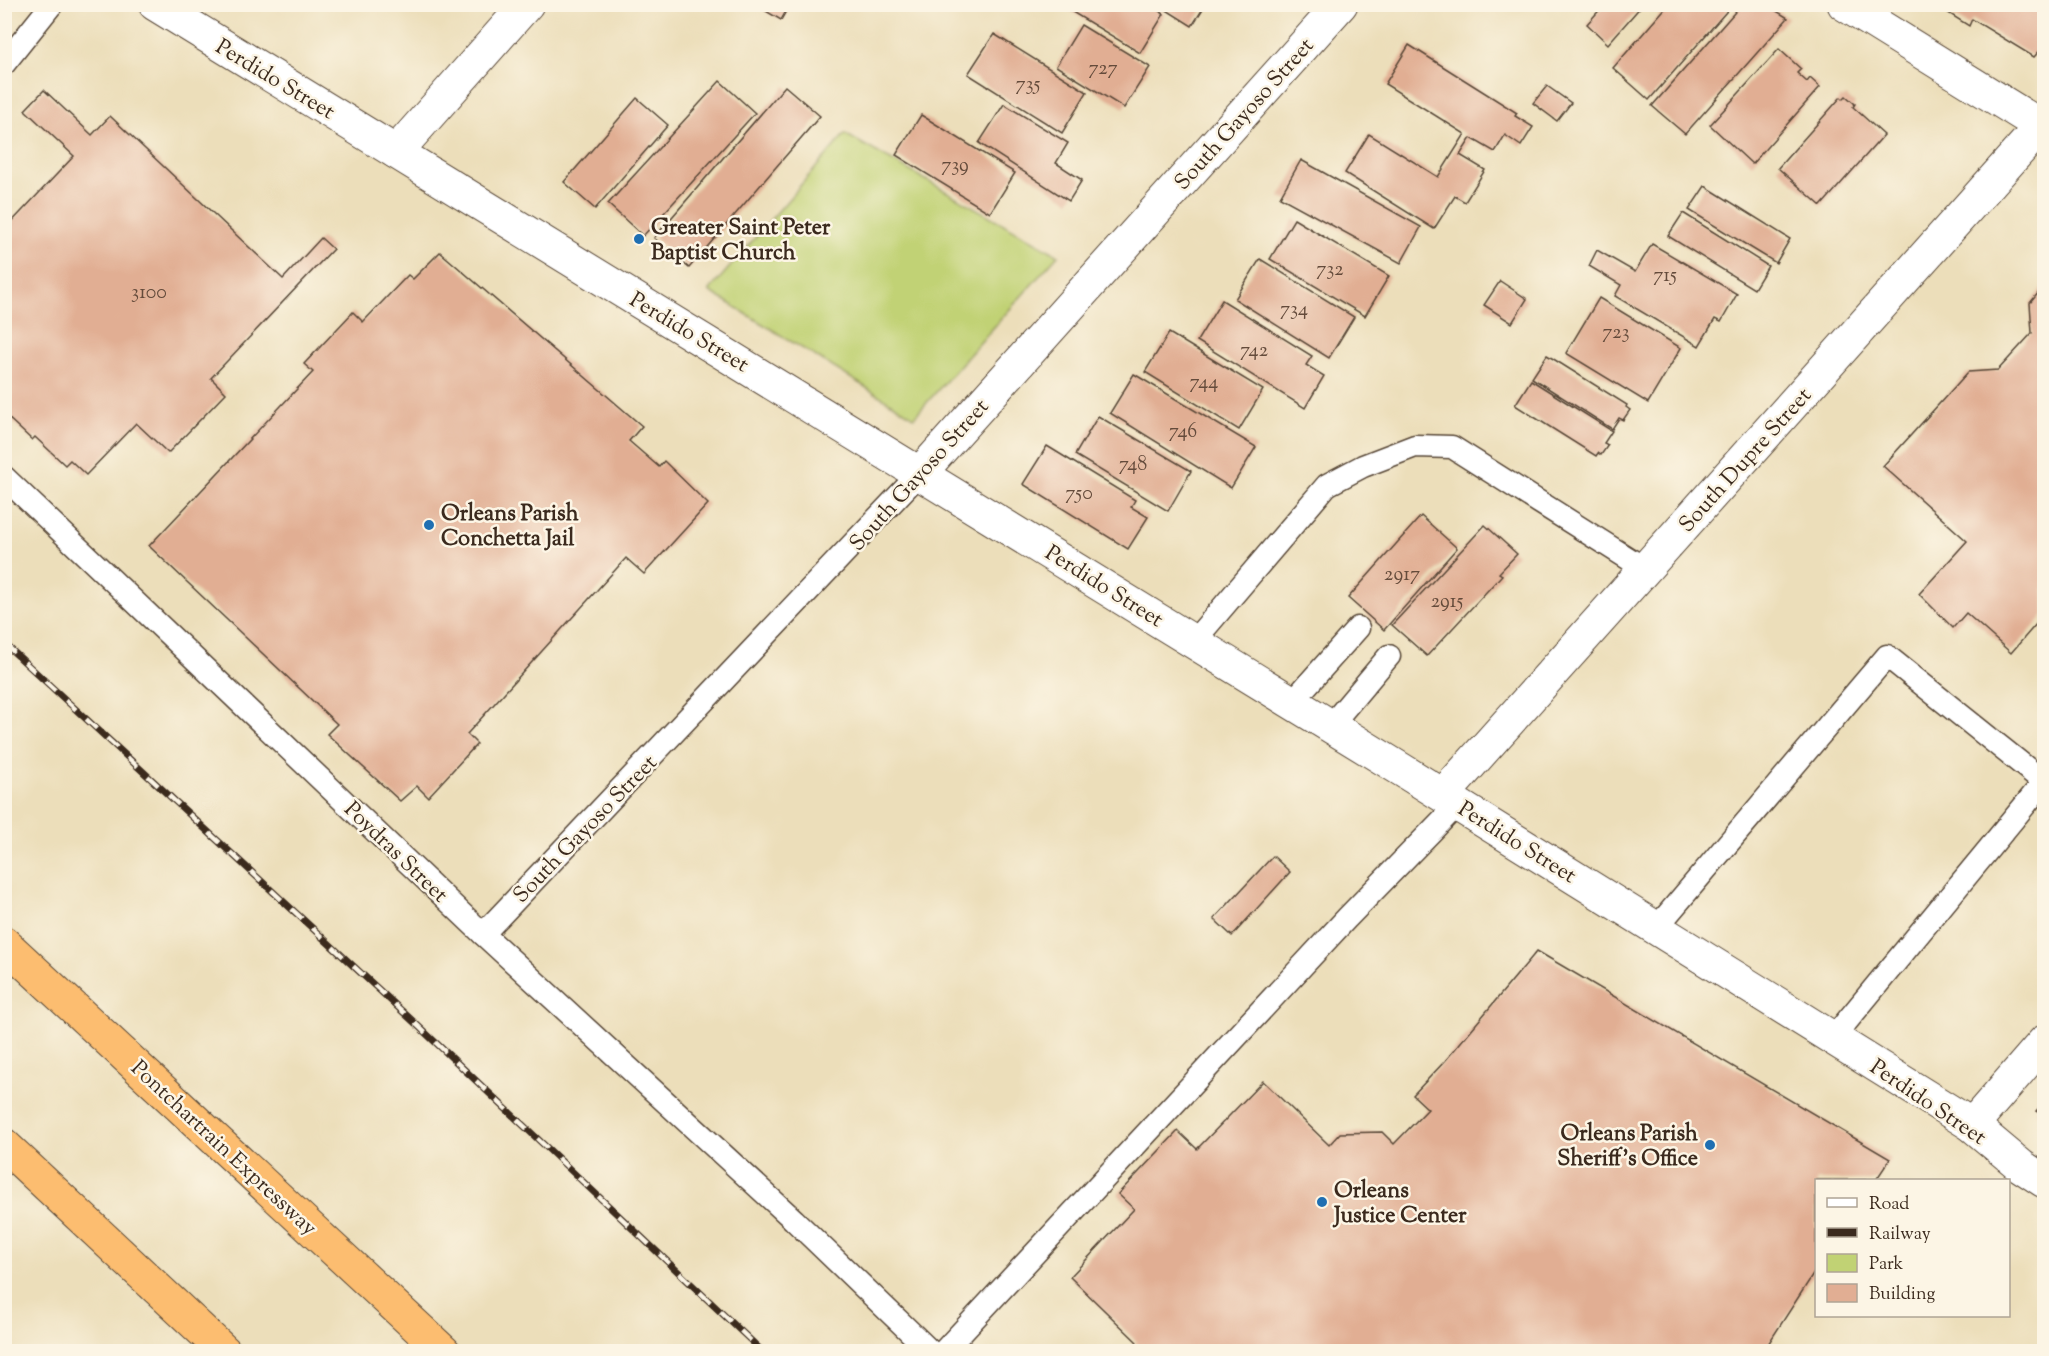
<svg xmlns="http://www.w3.org/2000/svg" width="2049" height="1356" font-family="'Sorts Mill Goudy',serif">
<style>
.green{fill:#c1d274;stroke:#7e7e49;stroke-width:1.5}
.building{fill:#e1ae93}
.lines{fill:none;stroke-linecap:round;stroke-linejoin:round}
.lane-casing{stroke:#564535;stroke-width:25}
.street-casing{stroke:#564535;stroke-width:35}
.highway-casing{stroke:#564535;stroke-width:35}
.lane{stroke:#fff;stroke-width:22}
.street{stroke:#fff;stroke-width:33}
.highway{stroke:#fcbd6f;stroke-width:33}
.rail-casing{stroke:#3b2a1e;stroke-width:7}
.rail{stroke:#fcf5e5;stroke-width:4.5;stroke-dasharray:14;stroke-linecap:butt}
.poi-dot{fill:#1f6fb2;stroke:#fcf5e5;stroke-width:2}
.labels{text-anchor:middle;stroke-width:5;stroke-linejoin:round;paint-order:stroke}
.number-label{font-size:20px;fill:#644b3b}
.street-label{font-size:22px;fill:#3b2a1e;stroke:#fcf5e5}
.poi-label{font-size:22px;font-weight:bold;fill:#3b2a1e;stroke:#fcf5e5;text-anchor:start}
</style>
<rect width="100%" height="100%" fill="#fcf5e5"/>
<filter id="ink" filterUnits="userSpaceOnUse"><feTurbulence type="fractalNoise" baseFrequency=".0167" numOctaves="2"/><feDisplacementMap in="SourceGraphic" scale="12" xChannelSelector="R" yChannelSelector="G"/><feConvolveMatrix kernelMatrix="1 2 1 2 8 2 1 2 1" color-interpolation-filters="sRGB"/></filter>
<filter id="wash" filterUnits="userSpaceOnUse"><feTurbulence type="fractalNoise" baseFrequency=".008" numOctaves="4" result="noise"/><feDisplacementMap in="SourceGraphic" scale="24" xChannelSelector="R" yChannelSelector="G"/><feGaussianBlur stdDeviation="1.35" result="paint"/><feColorMatrix in="noise" values="0 0 0 0 0 0 0 0 0 0 0 0 0 0 0 0 0 1.4 0 .05"/><feComposite in="paint" operator="in"/></filter>
<g filter="url(#wash)">
<rect width="100%" height="100%" fill="#ecdeba"/>
<polygon class="green" points="845,134 1058,255 914,417 709,291"/>
<g id="blocks">
<g class="building">
<polygon points="754,4 790,4 781,20"/>
<polygon points="1059,4 1148,4 1164,14 1140,53"/>
<polygon points="1157,4 1206,4 1192,26"/>
<polygon points="1605,4 1643,4 1608,44 1587,24"/>
<polygon points="1669,4 1733,4 1649,100 1613,68"/>
<polygon points="1742,4 1765,4 1788,18 1685,134 1652,106"/>
<polygon points="1934,4 2038,4 2044,9 2044,46 2034,57 1972,19 1969,26"/>
<polygon points="1081,25 1150,67 1124,108 1056,66"/>
<polygon points="994,34 1087,92 1062,133 968,74"/>
<polygon points="1409,45 1517,113 1515,116 1533,127 1521,146 1505,135 1495,152 1471,138 1460,155 1485,170 1465,202 1455,196 1434,229 1345,173 1369,134 1438,177 1465,134 1385,84"/>
<polygon points="1779,49 1801,69 1797,73 1807,82 1810,78 1820,87 1752,164 1710,125"/>
<polygon points="720,81 755,113 643,236 608,204"/>
<polygon points="785,86 820,116 689,268 654,238"/>
<polygon points="1547,86 1571,103 1557,121 1533,103"/>
<polygon points="44,90 92,135 110,116 283,279 321,238 333,249 211,378 226,393 168,453 136,423 86,475 70,460 65,465 35,437 32,440 4,414 4,314 10,308 4,302 4,230 74,156 25,110"/>
<polygon points="1846,96 1855,104 1853,107 1884,135 1821,206 1778,168 1841,97 1843,99"/>
<polygon points="637,98 668,125 595,209 564,182"/>
<polygon points="1004,104 1068,143 1056,163 1082,180 1069,201 979,143"/>
<polygon points="921,115 1015,173 990,213 896,155"/>
<polygon points="1301,160 1421,227 1401,263 1280,197"/>
<polygon points="1705,186 1790,239 1776,263 1689,210"/>
<polygon points="1683,213 1768,266 1754,289 1668,236"/>
<polygon points="1294,219 1389,276 1365,316 1270,259"/>
<polygon points="1652,244 1737,294 1721,322 1715,319 1699,346 1615,296 1621,285 1589,266 1597,250 1635,272"/>
<polygon points="440,252 642,426 629,441 659,467 664,461 708,504 644,574 626,558 467,734 477,744 428,797 417,786 400,801 327,734 337,724 149,546 313,372 304,364 353,312 363,322 408,275 413,279"/>
<polygon points="1260,259 1354,317 1329,358 1235,299"/>
<polygon points="1500,281 1527,299 1512,323 1484,305"/>
<polygon points="2044,286 2044,615 2011,653 1966,613 1953,628 1919,594 1967,541 1883,466 1968,372 1998,370 2032,333 2030,303"/>
<polygon points="1599,298 1681,348 1648,403 1566,353"/>
<polygon points="1222,300 1312,356 1306,365 1324,376 1305,408 1197,341"/>
<polygon points="1169,333 1263,390 1239,430 1145,372"/>
<polygon points="1547,355 1627,405 1626,407 1630,410 1623,420 1619,418 1612,429 1532,378"/>
<polygon points="1134,374 1256,447 1231,488 1110,413"/>
<polygon points="1531,380 1612,431 1604,443 1608,445 1601,455 1598,453 1596,456 1515,405"/>
<polygon points="1098,416 1191,471 1168,511 1075,455"/>
<polygon points="1047,446 1135,500 1131,507 1148,517 1128,549 1023,484"/>
<polygon points="1421,516 1457,548 1384,630 1348,598"/>
<polygon points="1485,525 1517,554 1499,573 1502,575 1427,656 1392,625"/>
<polygon points="1273,856 1290,872 1232,936 1214,919"/>
<polygon points="1537,951 1890,1159 1876,1180 1816,1180 1816,1270 1763,1352 1128,1352 1137,1342 1070,1277 1134,1209 1118,1194 1178,1131 1197,1149 1263,1081 1329,1145 1340,1133 1382,1132 1394,1144 1428,1109 1413,1095 1445,1061"/>
<polygon points="2044,1102 2044,1116 2036,1111"/>
</g>
</g>
</g>
<g filter="url(#ink)">
<use href="#blocks" fill-opacity="0" stroke="#564535" stroke-width="1.5"/>
<g class="lines">
<defs>
<g id="lane">
<polyline points="4,64 52,4"/>
<polyline points="4,477 483,934 794,1220 931,1352"/>
<polyline points="1194,641 1327,485 1363,466 1415,446 1452,447 1645,569"/>
<polyline points="1293,701 1358,628"/>
<polyline points="1331,725 1389,656"/>
<polyline points="1657,927 1887,656 2044,782"/>
<polyline points="483,934 921,472"/>
<polyline points="1833,1038 2044,782"/>
<polyline points="943,1352 1347,918 1458,804"/>
</g>
<g id="street">
<path d="M155 4C762 375 1369 747 1972 1125L2021 1166 2044 1181"/>
<polyline points="1844,4 2044,128"/>
<polyline points="396,152 527,4"/>
<polyline points="921,472 1341,4"/>
<polyline points="1444,794 2044,123"/>
<polyline points="1972,1125 2044,1042"/>
</g>
<g id="highway">
<polyline points="4,943 444,1352"/>
<polyline points="4,1145 225,1352"/>
</g>
</defs>
<use href="#lane" class="lane-casing"/>
<use href="#street" class="street-casing"/>
<use href="#highway" class="highway-casing"/>
<use href="#lane" class="lane"/>
<use href="#street" class="street"/>
<use href="#highway" class="highway"/>
<defs>
<polyline id="rail" points="4,643 415,1023 763,1352"/>
</defs>
<use href="#rail" class="rail-casing"/>
<use href="#rail" class="rail"/>
</g>
</g>
<g class="poi-dot">
<circle cx="639" cy="239" r="6"/>
<circle cx="429" cy="525" r="6"/>
<circle cx="1710" cy="1145" r="6"/>
<circle cx="1322" cy="1202" r="6"/>
</g>
<g class="labels">
<g class="number-label">
<text x="1103" y="74">727</text>
<text x="1028" y="90">735</text>
<text x="955" y="171">739</text>
<text x="1330" y="275">732</text>
<text x="1665" y="281">715</text>
<text x="149" y="298">3100</text>
<text x="1294" y="315">734</text>
<text x="1616" y="338">723</text>
<text x="1254" y="356">742</text>
<text x="1204" y="388">744</text>
<text x="1183" y="437">746</text>
<text x="1133" y="470">748</text>
<text x="1079" y="499">750</text>
<text x="1402" y="580">2917</text>
<text x="1447" y="607">2915</text>
</g>
<g class="street-label">
<text transform="translate(276 78) rotate(31)" y="8">Perdido Street</text>
<text transform="translate(1243 113) rotate(-48)" y="8">South Gayoso Street</text>
<text transform="translate(690 331) rotate(31)" y="8">Perdido Street</text>
<text transform="translate(1744 459) rotate(-48)" y="8">South Dupre Street</text>
<text transform="translate(918 474) rotate(-48)" y="8">South Gayoso Street</text>
<text transform="translate(1105 585) rotate(32)" y="8">Perdido Street</text>
<text transform="translate(584 828) rotate(-46)" y="8">South Gayoso Street</text>
<text transform="translate(1518 841) rotate(32)" y="8">Perdido Street</text>
<text transform="translate(397 851) rotate(44)" y="8">Poydras Street</text>
<text transform="translate(1929 1101) rotate(34)" y="8">Perdido Street</text>
<text transform="translate(225 1147) rotate(43)" y="8">Pontchartrain Expressway</text>
</g>
<g class="poi-label">
<text x="651" y="234">Greater Saint Peter<tspan x="651" dy="25">Baptist Church</tspan></text>
<text x="441" y="520">Orleans Parish<tspan x="441" dy="25">Conchetta Jail</tspan></text>
<text x="1698" y="1140" text-anchor="end">Orleans Parish<tspan x="1698" dy="25">Sheriff's Office</tspan></text>
<text x="1334" y="1197">Orleans<tspan x="1334" dy="25">Justice Center</tspan></text>
</g>
</g>
<rect width="2049" height="1356" fill="none" stroke="#fcf5e5" stroke-width="24"/>
<rect x="1815" y="1179" width="195" height="138" fill="#fcf5e5" stroke="#afa495" stroke-width="1.5"/>
<rect x="1827" y="1198" width="30" height="9" fill="#ffffff" stroke="#afa495" stroke-width="1.5"/>
<text x="1869" y="1209" font-size="18" fill="#3b2a1e">Road</text>
<rect x="1827" y="1228" width="30" height="9" fill="#3b2a1e" stroke="#afa495" stroke-width="1.5"/>
<text x="1869" y="1239" font-size="18" fill="#3b2a1e">Railway</text>
<rect x="1827" y="1254" width="30" height="18" fill="#c1d274" stroke="#afa495" stroke-width="1.5"/>
<text x="1869" y="1269" font-size="18" fill="#3b2a1e">Park</text>
<rect x="1827" y="1284" width="30" height="18" fill="#e1ae93" stroke="#afa495" stroke-width="1.5"/>
<text x="1869" y="1299" font-size="18" fill="#3b2a1e">Building</text>
</svg>
